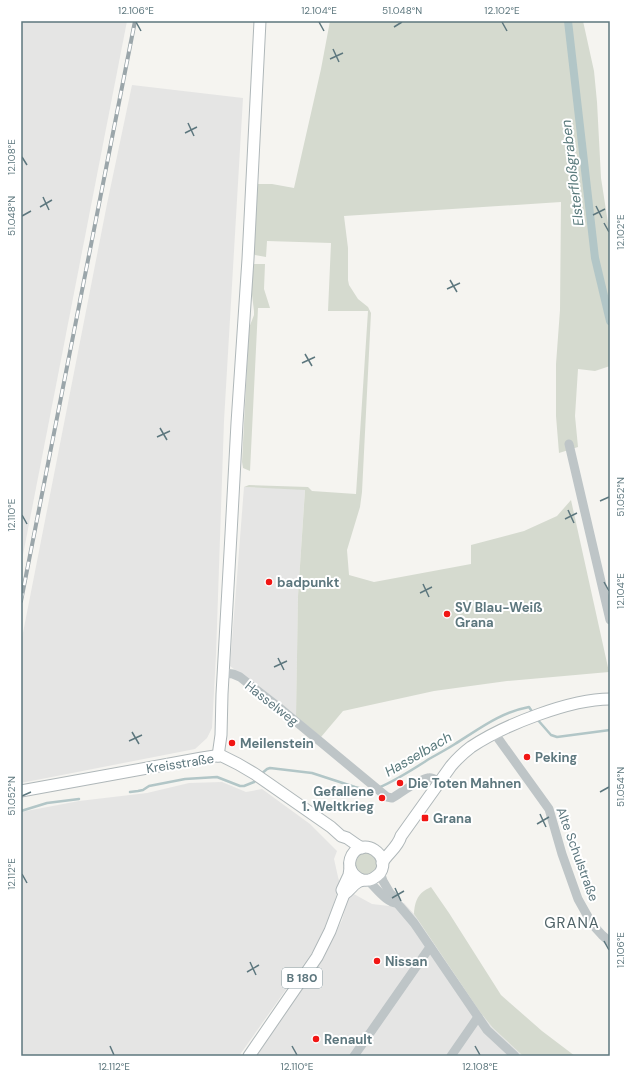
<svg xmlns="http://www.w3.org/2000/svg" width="631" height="1077" font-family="'DM Sans',sans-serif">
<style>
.built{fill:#e5e5e4}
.green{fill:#d5dacf}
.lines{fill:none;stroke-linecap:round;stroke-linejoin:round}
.stream{stroke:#b2c6c7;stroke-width:2.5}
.canal{stroke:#b2c6c7;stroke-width:8}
.major-casing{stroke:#afb7b9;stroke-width:13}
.minor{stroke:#bec5c7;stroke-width:9}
.major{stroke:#fff;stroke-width:11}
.rail-casing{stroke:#9ba6aa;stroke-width:4}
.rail{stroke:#fff;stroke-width:2.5;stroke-dasharray:8;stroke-linecap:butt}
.ticks{fill:none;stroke:#5d777e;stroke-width:1.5}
.poi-dot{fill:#f11614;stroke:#fff;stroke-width:1.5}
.labels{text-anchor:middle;stroke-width:4;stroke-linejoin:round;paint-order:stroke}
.shield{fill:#fff;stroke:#8ea0a5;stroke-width:1}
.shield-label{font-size:12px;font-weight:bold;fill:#5d777e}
.poi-label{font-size:13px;font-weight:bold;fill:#5d777e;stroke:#fff;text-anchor:start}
.street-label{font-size:13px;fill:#5d777e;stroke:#fff}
.water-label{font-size:14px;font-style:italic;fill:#58797b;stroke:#fff}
.quarter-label{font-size:15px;letter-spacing:1px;fill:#506368;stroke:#fff}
.neatline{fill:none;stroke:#5d777e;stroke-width:1.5}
.ticks-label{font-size:10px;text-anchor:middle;fill:#5d777e}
</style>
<rect width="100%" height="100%" fill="#f5f4f0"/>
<g class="built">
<polygon points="21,21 127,21 21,565"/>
<polygon points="132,85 243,98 224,421 216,655 212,728 207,738 195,749 21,783 21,643 107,204"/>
<polygon points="244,487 305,489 298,596 296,716 230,666"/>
<polygon points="222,782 246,792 262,789 310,824 337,851 334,859 338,877 340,884 328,921 318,944 239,1056 21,1056 21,812 79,801 147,793 189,783"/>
<polygon points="352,893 372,904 389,906 404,903 414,914 480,1012 493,1028 523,1056 254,1056 303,987 326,952 342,920 347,902"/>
</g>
<g class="green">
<polygon points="330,21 583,21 594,71 597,102 601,178 610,236 609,253 610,263 610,366 595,371 578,369 575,416 578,447 559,453 556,416 556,364 560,310 561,202 344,216 348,248 348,280 349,285 358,299 368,307 371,313 362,492 360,507 347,550 349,575 374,582 471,564 471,545 524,531 557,516 571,500 609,672 507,681 434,691 343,711 321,737 296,716 298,596 305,490 244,487 249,485 308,487 312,491 356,494 368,311 328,311 331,243 267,241 266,257 255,255 253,253 256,185 258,184 272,184 294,188 321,69"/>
<polygon points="254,264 265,264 264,289 270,308 258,308 250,471 243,468 242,462 249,328 254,315 254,311 251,287"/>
<path d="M361 852H370C372 855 376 857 377 860 381 872 361 881 355 869 354 867 355 862 354 859Z"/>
<path d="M431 887 449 913 501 995 542 1031 575 1056H523L493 1028 480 1012 414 914C415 900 418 893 431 887Z"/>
</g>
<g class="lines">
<g class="stream">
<polyline points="537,719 551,735 557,737 610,730"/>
<polyline points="260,775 267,769 270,768 312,773 355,787 370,791 373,789"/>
<path d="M378 788C397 780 412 770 429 759 438 754 447 749 455 744 479 729 501 712 529 707L533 713"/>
<polyline points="130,792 138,791 143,790 149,786 185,779 217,777 240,786 244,786 254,782 257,779"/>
<polyline points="21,811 47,803 79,799"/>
</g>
<polyline class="canal" points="568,21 595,258 610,321"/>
<defs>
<g id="major">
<polyline points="218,756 221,735 222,694 231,534 237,423 248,259 260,21"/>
<polyline points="21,791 202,758 215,756 222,756 238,764 255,774 331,827 341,836 347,838 357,845 362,848"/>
<path d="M382 863C388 853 398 847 401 836L451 766C457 759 463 753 471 747 504 725 570 699 610 699"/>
<path d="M344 894C350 891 352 885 358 882 362 879 365 881 369 880 374 879 377 876 380 873 392 855 363 836 352 855 346 866 352 876 362 880"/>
<polyline points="249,1056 317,957 330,931 344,894 342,890 349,875 350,868"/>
</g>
</defs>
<use href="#major" class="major-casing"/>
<g class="minor">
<polyline points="569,444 610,620"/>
<path d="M224 673 233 674 240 677 276 705 387 797 392 798C399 794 421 778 428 778 432 777 436 780 439 782"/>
<polyline points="495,734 549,809 562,854 578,899 592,924 602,935 610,942"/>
<polyline points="380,872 383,881 390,893 395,898 397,903 414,923 487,1030 515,1056"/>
<path d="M367 880C376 887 386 903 397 903"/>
<polyline points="354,1056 430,947"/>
<polyline points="451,1056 478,1017"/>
</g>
<use href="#major" class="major"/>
<defs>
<polyline id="rail" points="21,601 135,21"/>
</defs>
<use href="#rail" class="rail-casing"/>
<use href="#rail" class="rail"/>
</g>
<path class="ticks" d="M136 22 141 31M319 22 324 31M502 22 507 31M394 27 402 22M333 49 339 62M330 59 343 53M188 123 194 136M185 133 197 127M22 157 27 165M43 197 49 210M596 206 602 218M40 207 52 200M593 215 605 209M22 216 31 211M604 223 609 232M450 280 457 292M447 289 460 283M305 354 312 366M302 363 315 357M160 428 167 440M157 437 170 431M600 501 609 497M568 510 574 523M22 515 27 524M565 519 577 513M604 582 609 591M423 584 429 597M420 593 432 587M278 658 284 670M274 667 287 661M132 732 139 744M129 741 142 735M600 792 609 787M22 796 31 792M540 814 546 827M537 824 549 817M22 874 27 883M395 888 401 901M392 898 404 891M604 941 609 950M250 962 256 975M247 972 259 965M110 1046 114 1055M292 1046 297 1055M475 1046 480 1055"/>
<g class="poi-dot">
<circle cx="269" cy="582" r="4"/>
<circle cx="447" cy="614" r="4"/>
<circle cx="232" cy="743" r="4"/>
<circle cx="527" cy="757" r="4"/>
<circle cx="400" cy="783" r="4"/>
<circle cx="382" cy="798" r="4"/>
<rect x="421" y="814" width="8" height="8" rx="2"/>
<circle cx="377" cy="961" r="4"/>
<circle cx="316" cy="1039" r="4"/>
</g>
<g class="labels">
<rect class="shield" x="282" y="968" width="40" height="20" rx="3"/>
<g class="shield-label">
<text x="302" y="982">B 180</text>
</g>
<g class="poi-label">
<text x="277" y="587">badpunkt</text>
<text x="455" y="612">SV Blau-Weiß<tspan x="455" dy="15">Grana</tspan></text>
<text x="240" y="748">Meilenstein</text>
<text x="535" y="762">Peking</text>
<text x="408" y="788">Die Toten Mahnen</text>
<text x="374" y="796" text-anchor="end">Gefallene<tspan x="374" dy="15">1. Weltkrieg</tspan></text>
<text x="433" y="823">Grana</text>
<text x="385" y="966">Nissan</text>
<text x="324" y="1044">Renault</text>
</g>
<g class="street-label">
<text transform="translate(272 703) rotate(38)" y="5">Hasselweg</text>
<text transform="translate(180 763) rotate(-9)" y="5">Kreisstraße</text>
<text transform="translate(578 854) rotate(70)" y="5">Alte Schulstraße</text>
</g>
<g class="water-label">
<text transform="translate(572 173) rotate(-97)" y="5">Elsterfloßgraben</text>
<text transform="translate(418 754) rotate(-30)" y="5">Hasselbach</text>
</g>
<g class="quarter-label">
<text x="572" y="928">GRANA</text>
</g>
</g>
<rect width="631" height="1077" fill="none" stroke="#ffffff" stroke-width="44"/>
<rect x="22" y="22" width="587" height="1033" class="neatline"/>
<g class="ticks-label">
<text x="136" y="14">12.106°E</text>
<text x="319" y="14">12.104°E</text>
<text x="402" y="14">51.048°N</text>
<text x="502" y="14">12.102°E</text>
<text transform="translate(11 157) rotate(-90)" y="4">12.108°E</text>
<text transform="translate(11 216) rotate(-90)" y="4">51.048°N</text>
<text transform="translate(620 232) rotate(-90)" y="4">12.102°E</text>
<text transform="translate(620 497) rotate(-90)" y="4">51.052°N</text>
<text transform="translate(11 515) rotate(-90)" y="4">12.110°E</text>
<text transform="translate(620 591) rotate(-90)" y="4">12.104°E</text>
<text transform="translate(620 787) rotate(-90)" y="4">51.054°N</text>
<text transform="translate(11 796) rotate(-90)" y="4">51.052°N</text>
<text transform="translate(11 874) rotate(-90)" y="4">12.112°E</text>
<text transform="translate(620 950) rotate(-90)" y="4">12.106°E</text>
<text x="114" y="1070">12.112°E</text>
<text x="297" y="1070">12.110°E</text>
<text x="480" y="1070">12.108°E</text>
</g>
</svg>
